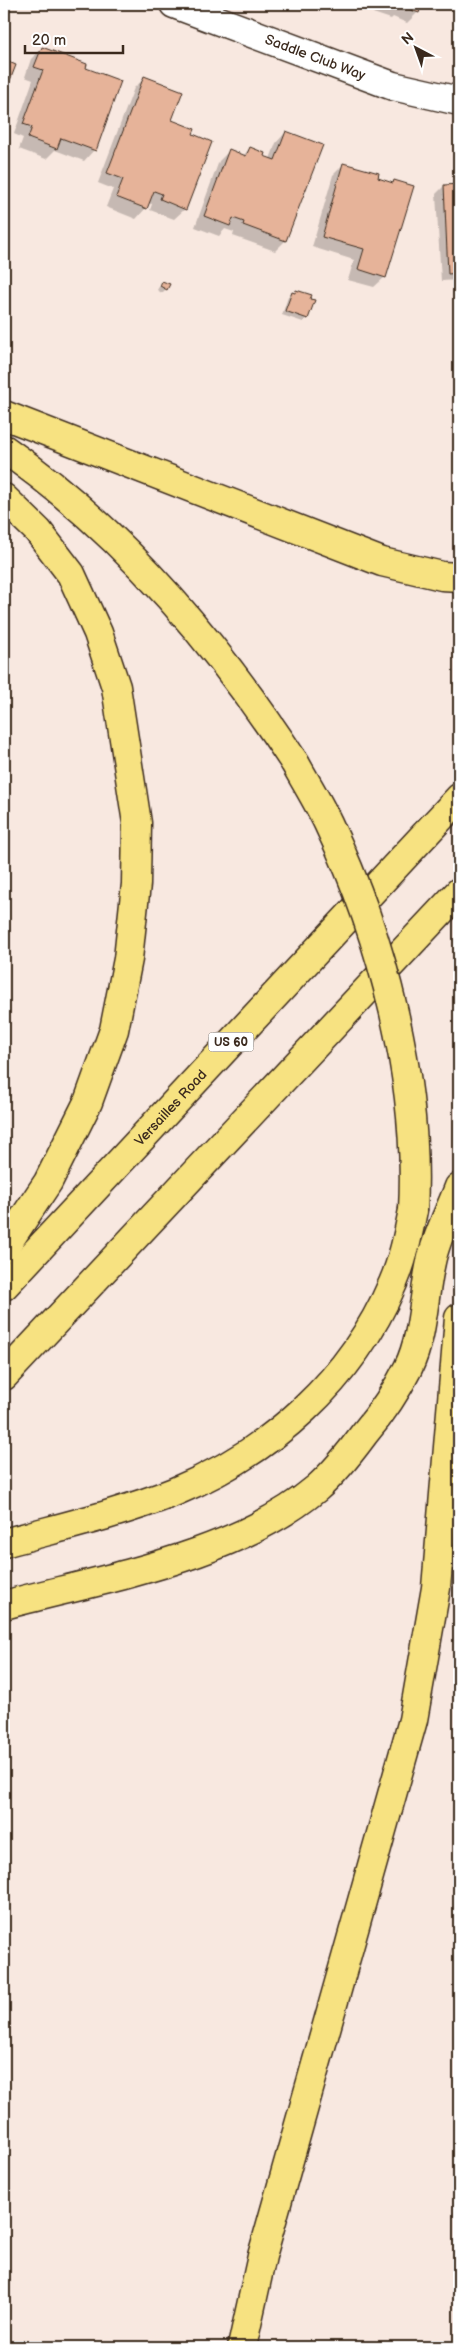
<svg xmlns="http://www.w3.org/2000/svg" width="463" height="2351" font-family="'Balsamiq Sans',sans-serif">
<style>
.shadow{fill:#0003}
.building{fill:#e6b399;stroke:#3b2a1e}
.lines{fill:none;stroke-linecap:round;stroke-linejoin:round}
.street-casing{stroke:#3b2a1e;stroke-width:31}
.primary-casing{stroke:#3b2a1e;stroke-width:31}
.highway-casing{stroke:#3b2a1e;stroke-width:31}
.street{stroke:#fff;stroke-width:28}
.primary{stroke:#f7e281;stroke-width:28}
.highway{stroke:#f7e281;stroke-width:28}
.highway-bridge-casing{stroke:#3b2a1e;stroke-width:31;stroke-linecap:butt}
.highway-bridge{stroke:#f7e281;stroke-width:28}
.labels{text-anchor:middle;stroke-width:4.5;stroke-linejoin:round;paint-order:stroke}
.shield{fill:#fff;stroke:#766a62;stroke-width:1}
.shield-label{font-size:12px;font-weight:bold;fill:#3b2a1e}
.street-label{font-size:14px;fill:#3b2a1e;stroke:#fff}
</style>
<rect width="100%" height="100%" fill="#f8e8e0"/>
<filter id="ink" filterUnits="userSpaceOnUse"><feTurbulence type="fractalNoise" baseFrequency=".02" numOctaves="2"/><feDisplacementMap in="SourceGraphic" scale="10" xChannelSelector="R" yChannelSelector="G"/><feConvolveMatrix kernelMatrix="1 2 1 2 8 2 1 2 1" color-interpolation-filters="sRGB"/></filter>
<g filter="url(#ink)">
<g class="shadow">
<polygon points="376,4 421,4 418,12 407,23 393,17 391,19 373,13"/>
<polygon points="42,48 84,69 94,150 84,161 55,150 46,159 19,149 23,138 14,134 33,80 25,77 31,59"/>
<polygon points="145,78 170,121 185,209 174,219 150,210 152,204 148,203 146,208 136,219 106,207 113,189 98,183 134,88"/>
<polygon points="286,132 285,241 275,251 233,236 234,232 225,229 219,236 195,227 219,161 230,150 243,156 250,148 270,159 276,143"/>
<polygon points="344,164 377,179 392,184 395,181 385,277 374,287 348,280 354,260 312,247 333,175"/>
<polygon points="459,185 459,280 441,281 436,194 444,186"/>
<polygon points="162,282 166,289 162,293 157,290"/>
<polygon points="292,293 307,318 303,322 282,315 288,297"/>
</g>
<g class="building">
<polygon points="385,4 422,4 419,13 403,7 402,10"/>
<polygon points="42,47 87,64 86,68 121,81 96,151 61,138 57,149 28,138 32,127 23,124 43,70 34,67"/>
<polygon points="4,60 16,65 4,96"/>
<polygon points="144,76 183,91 172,120 195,129 193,134 212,142 186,210 160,199 162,194 154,191 147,209 116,197 123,179 107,173"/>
<polygon points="286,131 323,145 286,241 243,225 244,222 233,218 230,226 204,216 229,149 246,156 250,147 265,153 264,156 275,160"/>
<polygon points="343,163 379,173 378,178 393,183 394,180 414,186 386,278 358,269 364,249 322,237"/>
<polygon points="459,184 459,273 448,274 444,185"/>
<polygon points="162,281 170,284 167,290 160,286"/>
<polygon points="296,290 312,295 310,299 315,300 308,319 285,311 292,292 295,293"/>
</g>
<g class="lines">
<defs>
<g id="street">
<path id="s1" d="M174 4 393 86 459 101"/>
</g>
<g id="primary">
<path id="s2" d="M4 1286 459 798"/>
<polyline points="4,1376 459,892"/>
</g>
<g id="highway">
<polyline points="4,415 382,562 442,576 459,577"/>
<path d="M4 449C120 529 218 645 295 763"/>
<polyline points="4,498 38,531 71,574 98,633 116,687 137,823 136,884 128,959 114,1030 88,1102 48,1182 4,1248"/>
<path d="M4 1543C61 1527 119 1514 174 1492 271 1452 352 1380 393 1283 403 1260 408 1235 413 1210"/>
<path d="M4 1605C105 1578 235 1557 317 1488 334 1473 350 1453 364 1434 381 1414 396 1392 408 1368 424 1335 423 1297 431 1262 436 1237 450 1211 459 1187"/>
<polyline points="242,2347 262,2256 413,1720 436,1588 459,1318"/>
</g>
</defs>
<use href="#street" class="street-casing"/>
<use href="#primary" class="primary-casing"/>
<use href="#highway" class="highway-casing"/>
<use href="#street" class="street"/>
<use href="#primary" class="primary"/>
<use href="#highway" class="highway"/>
<defs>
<path id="highway-bridge" d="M295 763C306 783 318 802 328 823 383 938 420 1082 413 1210"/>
</defs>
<use href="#highway-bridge" class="highway-bridge-casing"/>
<use href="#highway-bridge" class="highway-bridge"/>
</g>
</g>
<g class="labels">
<rect class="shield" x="208.5" y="1032.5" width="45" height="19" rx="4"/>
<g class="shield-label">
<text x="231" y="1046">US 60</text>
</g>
<g class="street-label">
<text dy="5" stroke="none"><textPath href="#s1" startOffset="151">Saddle Club Way</textPath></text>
<text dy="5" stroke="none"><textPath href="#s2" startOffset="244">Versailles Road</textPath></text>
</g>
</g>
<rect width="463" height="2351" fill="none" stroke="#fff" stroke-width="20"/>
<rect x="10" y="10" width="443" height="2331" fill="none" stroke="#3b2a1e" stroke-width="2" filter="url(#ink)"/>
<g transform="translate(416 48) rotate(319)" stroke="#ffffff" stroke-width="4" paint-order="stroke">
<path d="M0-4L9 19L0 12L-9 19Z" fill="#3b2a1e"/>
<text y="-8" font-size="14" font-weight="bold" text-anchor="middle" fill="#3b2a1e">N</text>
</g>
<path d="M25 45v8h98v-8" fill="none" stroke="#3b2a1e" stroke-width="2.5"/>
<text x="32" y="45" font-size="15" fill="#3b2a1e" stroke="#ffffff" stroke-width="4" paint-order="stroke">20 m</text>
</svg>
